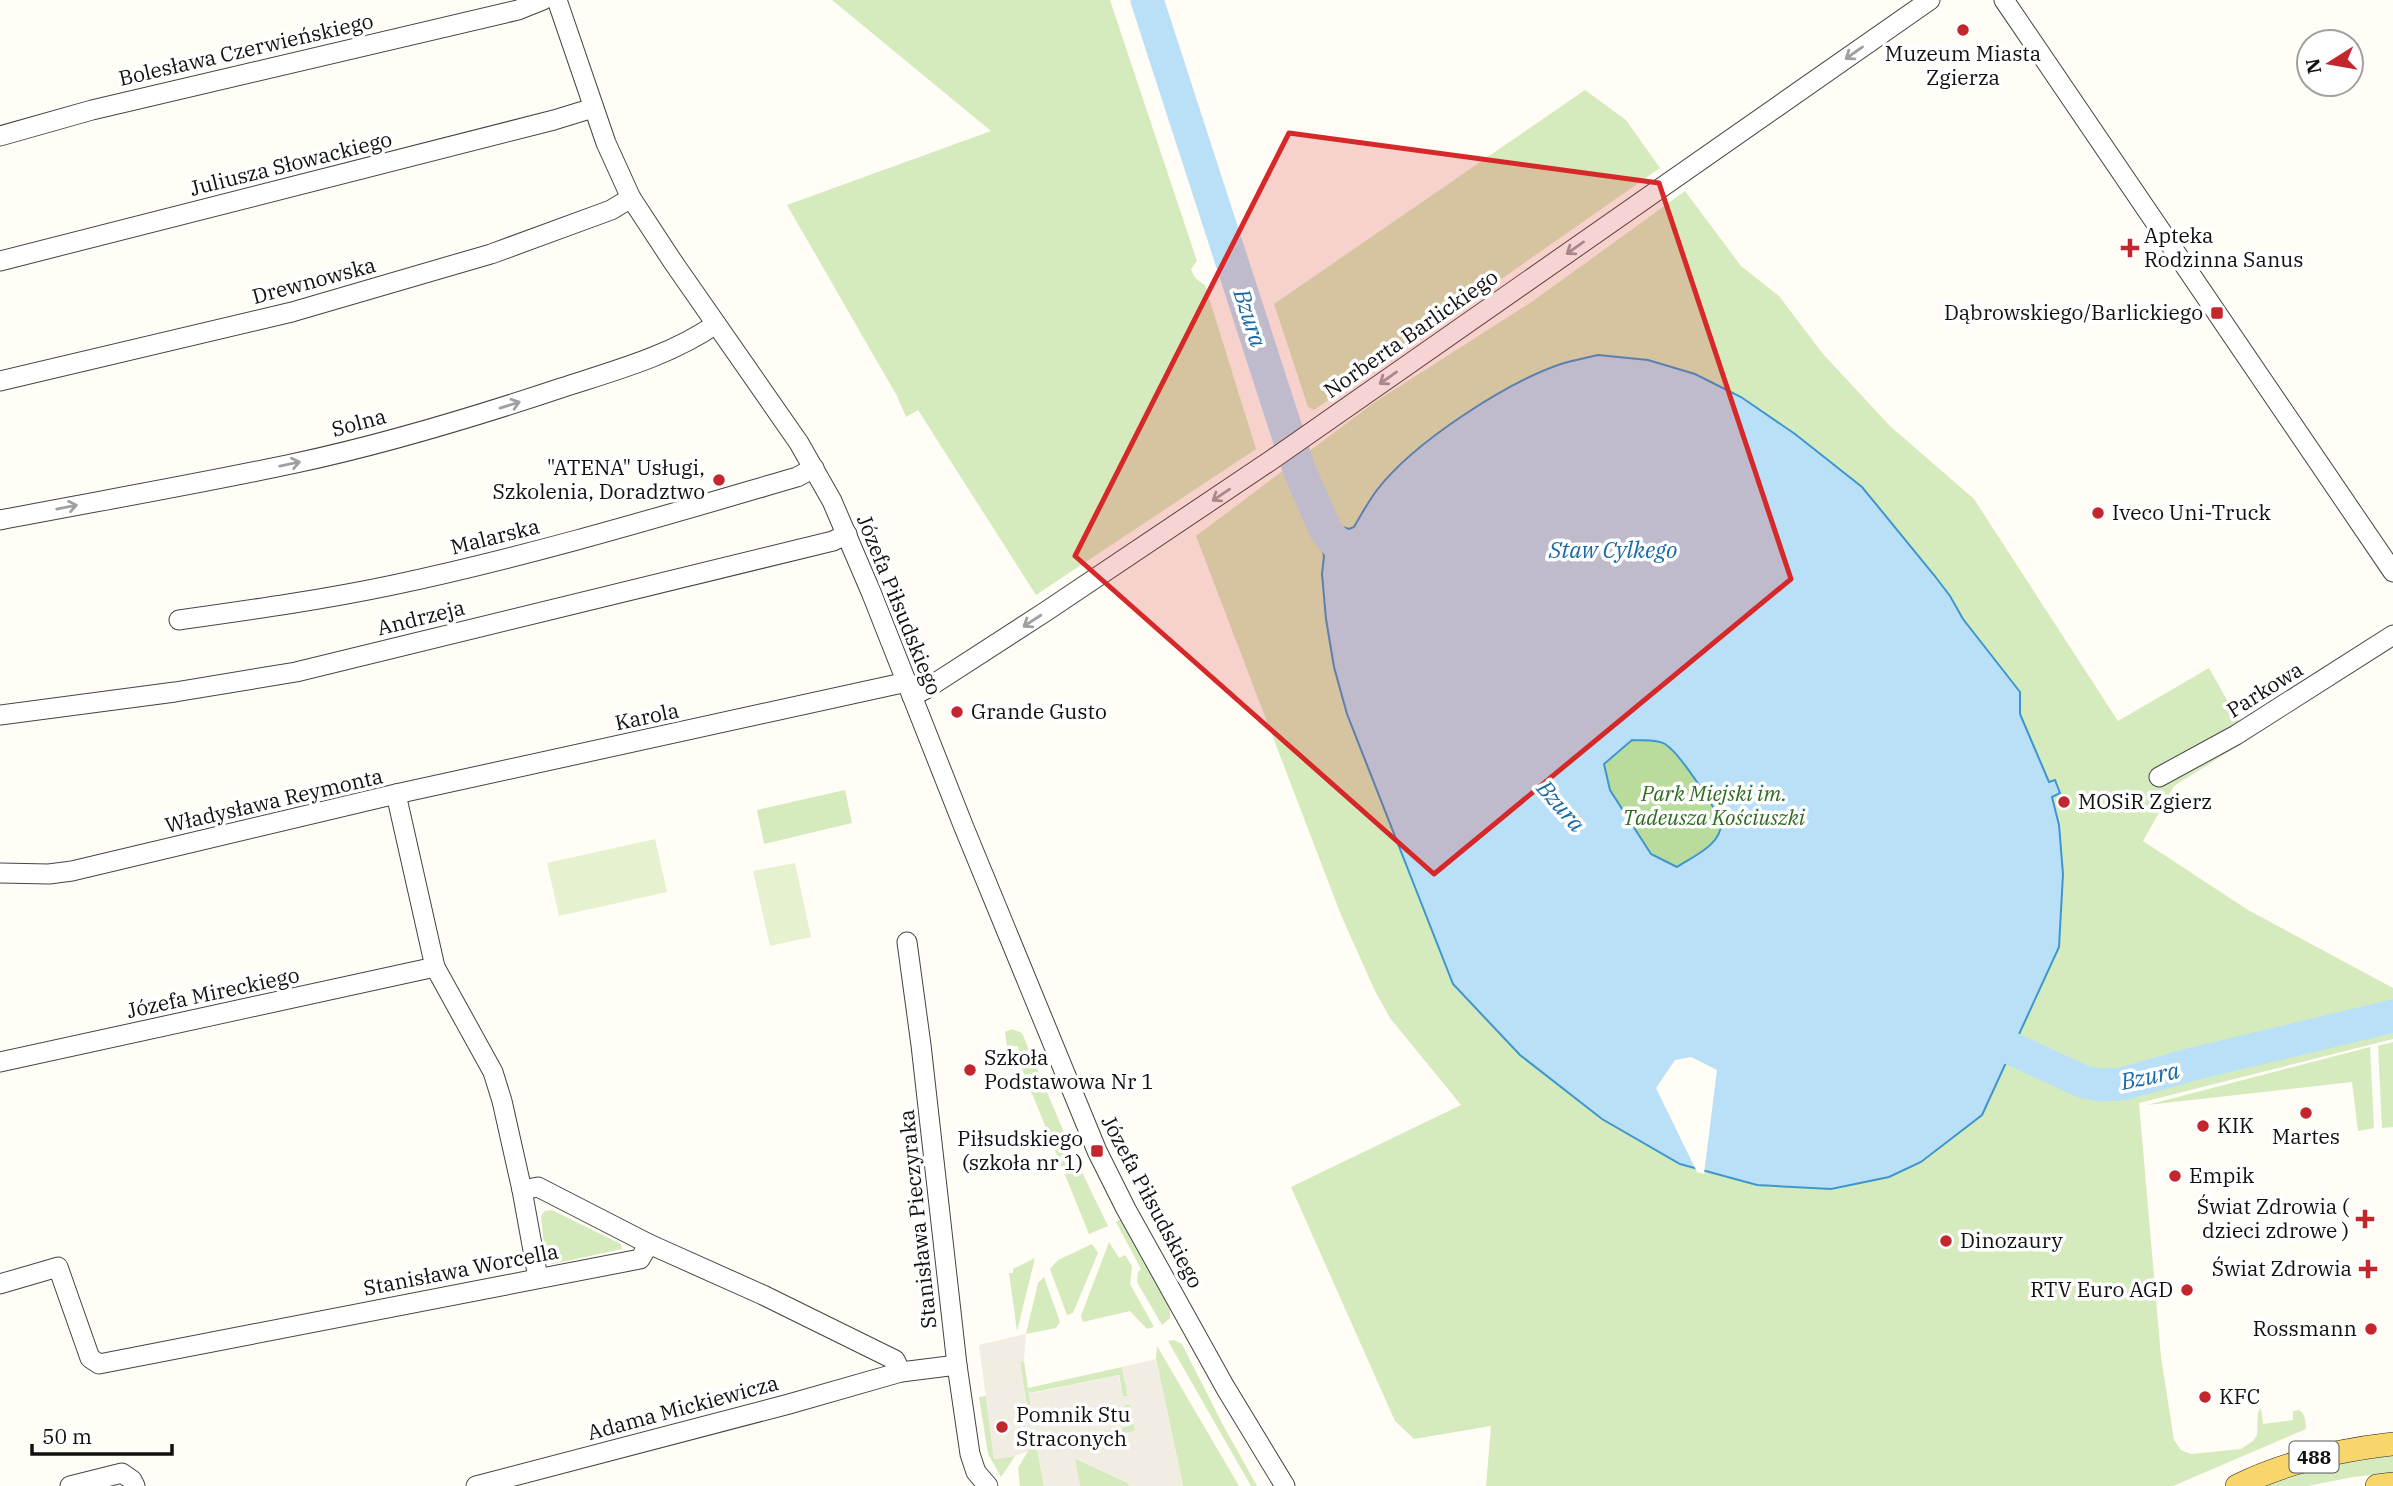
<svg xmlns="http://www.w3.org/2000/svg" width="2393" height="1486" font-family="'IBM Plex Serif',serif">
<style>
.green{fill:#d5ebbd}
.forest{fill:#b9dc9c}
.pitch{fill:#e6f2cf}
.plaza{fill:#f1ede2;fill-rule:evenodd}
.water{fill:#b9e0f7;stroke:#3f96cf;stroke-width:2;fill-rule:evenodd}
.pier{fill:#fffdf5}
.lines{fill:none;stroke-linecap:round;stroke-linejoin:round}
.river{stroke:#b9e0f7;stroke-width:33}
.minor-casing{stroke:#444;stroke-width:21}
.major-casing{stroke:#222;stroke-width:24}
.minor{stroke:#fff;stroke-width:19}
.major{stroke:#f9d66b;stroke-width:23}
.oneway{stroke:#a0a0a0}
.marked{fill:#d62828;fill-opacity:0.2;stroke:#d62828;stroke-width:5;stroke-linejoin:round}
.poi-dot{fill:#c4262e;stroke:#fff;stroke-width:2.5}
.labels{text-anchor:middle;stroke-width:7;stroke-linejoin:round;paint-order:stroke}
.shield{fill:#fff;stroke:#585858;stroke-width:2}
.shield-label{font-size:19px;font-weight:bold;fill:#111}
.street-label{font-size:21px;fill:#111;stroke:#fff}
.poi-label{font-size:21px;fill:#111;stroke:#fff;text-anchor:start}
.park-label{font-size:21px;font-style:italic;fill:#2f6b1f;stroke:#fff}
.water-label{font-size:23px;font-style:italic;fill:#1768a6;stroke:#fff}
</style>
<rect width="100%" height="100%" fill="#fffdf5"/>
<g class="green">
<path d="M832 0H1110L1197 261 1191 269C1194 278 1197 280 1205 285L1256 449 1036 595 918 410 906 417 897 396 787 205 991 131Z"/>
<polygon points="1585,90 1626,120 1660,168 1314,410 1308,407 1274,304"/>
<path d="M1685 191 1741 266 1779 296 1823 354 1890 426 1974 499 2118 721 2209 668 2249 739 2174 786 2143 841 2248 910 2393 988V1039L2139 1103 2161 1357 2174 1440 2181 1450 2191 1454 2241 1449 2253 1441 2257 1435 2258 1412 2261 1408 2263 1424 2293 1420V1411L2299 1410C2305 1413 2306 1422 2306 1429L2173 1486H1486L1491 1426 1414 1439 1395 1421 1291 1187 1461 1105 1390 1018 1375 991 1341 915 1196 536 1375 402 1533 301Z"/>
<polygon points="845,790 852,823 764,844 757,810"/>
<polygon points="1012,1029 1022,1033 1074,1156 1069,1158 1072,1166 1078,1164 1108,1226 1089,1234 1020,1064 1018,1046 1007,1047 1005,1032"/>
<polygon points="2393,1042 2393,1127 2382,1128 2378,1046"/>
<polygon points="2370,1047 2374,1128 2358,1131 2352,1082 2147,1105"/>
<polygon points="552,1210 621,1244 622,1249 553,1264 548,1262 545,1256 541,1216 545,1211"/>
<polygon points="1121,1219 1170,1307 1170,1318 1162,1325 1137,1282 1138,1272 1141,1269 1116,1222"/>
<polygon points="1109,1242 1119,1258 1125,1255 1132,1266 1130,1284 1154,1327 1147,1329 1130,1311 1083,1322 1081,1316"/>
<polygon points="1092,1244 1098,1253 1073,1313 1067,1315 1050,1269 1058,1260"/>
<polygon points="1035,1258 1017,1331 1009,1273 1013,1273 1013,1269"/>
<polygon points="1044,1277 1060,1322 1056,1328 1026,1334 1038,1283"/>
<polygon points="1174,1340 1182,1344 1223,1425 1257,1486 1251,1486 1168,1341"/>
<polygon points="1157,1346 1239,1486 1183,1486 1156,1359"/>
<polygon points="1024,1361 1028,1388 1122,1367 1128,1396 1123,1397 1119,1375 1030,1393 1029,1390 1031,1412 1024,1414 1024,1408 1027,1407 1020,1362"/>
<polygon points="986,1396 994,1459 1015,1456 1001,1477 988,1454 979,1397"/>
<polygon points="1130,1404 1136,1431 1071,1444 1070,1439 1129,1426 1125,1405"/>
<polygon points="1036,1440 1044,1486 1020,1486 1018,1468 1028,1451 1029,1441"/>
<path d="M2393 1456V1473L2353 1477 2308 1486H2266C2308 1471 2349 1460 2393 1456Z"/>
<polygon points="1074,1458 1128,1483 1129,1486 1080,1486"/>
</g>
<path class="forest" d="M1632 740C1642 741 1657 739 1665 744 1680 753 1712 804 1721 821 1723 844 1694 856 1677 867L1651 854 1610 790 1603 764Z"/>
<g class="pitch">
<polygon points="655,839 667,892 559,916 547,863"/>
<polygon points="795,863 811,937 770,946 753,871"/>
</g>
<path class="plaza" d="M1026 1334 1024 1361 1020 1363 1027 1407 1024 1408 1025 1413 1031 1412 1029 1394 1118 1375 1123 1396H1128L1122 1367 1156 1359 1183 1486H1129L1128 1483 1075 1458 1080 1486H1044L1035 1440 1029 1441V1451L1015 1456 994 1459 979 1345ZM1130 1404 1135 1431 1071 1444V1439L1129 1426 1125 1405Z"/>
<path class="water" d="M1598 355 1648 360 1695 374 1741 397 1795 434 1862 487 1934 575 1950 596 1963 619 2020 692V714L2049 782 2055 780 2060 793 2052 797 2059 825 2063 874 2059 947 1982 1115 1921 1162 1889 1177 1831 1189 1757 1185 1680 1164 1602 1119 1520 1055 1453 984 1347 714 1334 667 1326 619 1322 574 1324 556 1321 540 1326 531 1343 527 1349 529 1354 527C1361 515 1368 502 1377 490 1413 443 1505 383 1561 364 1573 360 1586 358 1598 355ZM1632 740C1642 741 1657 739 1665 744 1680 753 1712 804 1721 821 1723 844 1694 856 1677 867L1651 854 1610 790 1604 764Z"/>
<polygon class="pier" points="1691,1057 1717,1070 1704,1174 1697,1172 1656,1088 1675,1060"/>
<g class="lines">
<g class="river">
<polyline points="1147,0 1300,472 1326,531 1356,566"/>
<polyline points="1971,1030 2084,1082 2101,1085 2122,1084 2193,1064 2393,1016"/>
</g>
<defs>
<g id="minor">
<polyline points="557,0 606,143 631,198 673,262 799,443 832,501 871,592 963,825 1097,1151 1126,1209 1225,1387 1285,1486"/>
<polyline points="2004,0 2393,572"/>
<polyline points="0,136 92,110 518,10 543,0"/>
<polyline points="0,261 554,120 593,108"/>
<polyline points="0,381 292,312 491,254 611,210 631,198"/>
<path d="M0 520C99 501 198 484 296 463 385 444 474 417 561 388 613 371 670 356 716 324"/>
<path d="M179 620C250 610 322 600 393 585 530 556 663 516 797 477L814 468"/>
<polyline points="912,696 926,689 1045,612 1270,461 1930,0"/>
<polyline points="0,715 175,692 296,672 833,541 847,534"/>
<polyline points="2159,777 2236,735 2393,635"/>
<polyline points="396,794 435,967 493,1072 502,1101 522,1190 538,1187 649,1244 763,1295 895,1360 901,1372"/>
<polyline points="0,873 49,874 72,871 396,794 907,682"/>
<polyline points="907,942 921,1045 957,1365 970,1454 976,1472 988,1486"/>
<polyline points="0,1062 435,967"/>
<polyline points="522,1190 538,1278"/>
<polyline points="0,1284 58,1267 90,1358 99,1364 640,1259 649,1244"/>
<polyline points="70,1486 122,1473 132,1480 135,1486"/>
<polyline points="476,1486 789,1404 901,1372 957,1365"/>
</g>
<g id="major">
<path d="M2237 1486C2286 1462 2338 1450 2393 1444"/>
<polyline points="2377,1486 2393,1484"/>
</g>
</defs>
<use href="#minor" class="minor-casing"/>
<use href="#major" class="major-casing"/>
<use href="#minor" class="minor"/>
<use href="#major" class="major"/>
</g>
<defs><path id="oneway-shaft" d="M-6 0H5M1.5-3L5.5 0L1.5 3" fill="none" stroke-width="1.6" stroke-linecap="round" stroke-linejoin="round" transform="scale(1.75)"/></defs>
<g class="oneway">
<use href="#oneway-shaft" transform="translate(1854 53) rotate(145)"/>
<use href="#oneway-shaft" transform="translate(1575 248) rotate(145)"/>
<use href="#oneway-shaft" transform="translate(1388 378) rotate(145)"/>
<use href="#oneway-shaft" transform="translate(510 405) rotate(-17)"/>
<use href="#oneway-shaft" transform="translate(290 464) rotate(-12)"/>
<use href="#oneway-shaft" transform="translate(1221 495) rotate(146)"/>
<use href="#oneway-shaft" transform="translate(67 507) rotate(-11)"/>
<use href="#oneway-shaft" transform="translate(1032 621) rotate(147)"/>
</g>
<path class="marked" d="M1289 133 1659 183 1791 579 1434 874 1075 556Z"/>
<g class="poi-dot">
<circle cx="1963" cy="30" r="7"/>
<path d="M2126.5 237.5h7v7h7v7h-7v7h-7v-7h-7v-7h7z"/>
<rect x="2210" y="306" width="14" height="14" rx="3.5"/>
<circle cx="719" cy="480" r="7"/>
<circle cx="2098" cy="513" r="7"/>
<circle cx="957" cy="712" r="7"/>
<circle cx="2064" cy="802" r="7"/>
<circle cx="970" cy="1070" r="7"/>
<circle cx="2306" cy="1113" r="7"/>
<circle cx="2203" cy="1126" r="7"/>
<rect x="1090" y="1144" width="14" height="14" rx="3.5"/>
<circle cx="2175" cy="1176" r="7"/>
<path d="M2361.5 1208.5h7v7h7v7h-7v7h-7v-7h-7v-7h7z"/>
<circle cx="1946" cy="1241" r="7"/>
<path d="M2364.5 1258.5h7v7h7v7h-7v7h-7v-7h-7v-7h7z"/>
<circle cx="2187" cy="1290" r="7"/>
<circle cx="2371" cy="1329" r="7"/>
<circle cx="2205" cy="1397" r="7"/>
<circle cx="1002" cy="1427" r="7"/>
</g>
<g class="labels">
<rect class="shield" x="2289.5" y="1441.5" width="49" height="31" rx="5"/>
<g class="shield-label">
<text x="2314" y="1464">488</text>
</g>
<g class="street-label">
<text transform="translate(246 50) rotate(-13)" y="7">Bolesława Czerwieńskiego</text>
<text transform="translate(291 164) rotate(-14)" y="7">Juliusza Słowackiego</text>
<text transform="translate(314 281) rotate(-15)" y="7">Drewnowska</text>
<text transform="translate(1411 334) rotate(-35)" y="7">Norberta Barlickiego</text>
<text transform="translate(359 423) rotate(-15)" y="7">Solna</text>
<text transform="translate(495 537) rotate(-14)" y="7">Malarska</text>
<text transform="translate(899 605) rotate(68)" y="7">Józefa Piłsudskiego</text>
<text transform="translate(421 618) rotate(-14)" y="7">Andrzeja</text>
<text transform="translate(2265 690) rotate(-32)" y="7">Parkowa</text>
<text transform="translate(647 717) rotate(-12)" y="7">Karola</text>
<text transform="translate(274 801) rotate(-13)" y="7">Władysława Reymonta</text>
<text transform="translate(213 993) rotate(-12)" y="7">Józefa Mireckiego</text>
<text transform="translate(1152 1202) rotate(62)" y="7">Józefa Piłsudskiego</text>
<text transform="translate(918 1219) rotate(-96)" y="7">Stanisława Pieczyraka</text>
<text transform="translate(461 1270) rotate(-11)" y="7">Stanisława Worcella</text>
<text transform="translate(683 1408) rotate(-15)" y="7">Adama Mickiewicza</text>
</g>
<g class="poi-label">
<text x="1963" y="61" text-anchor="middle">Muzeum Miasta<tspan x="1963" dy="24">Zgierza</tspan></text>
<text x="2144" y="243">Apteka<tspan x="2144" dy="24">Rodzinna Sanus</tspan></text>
<text x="2203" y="320" text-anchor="end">Dąbrowskiego/Barlickiego</text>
<text x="705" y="475" text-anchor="end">"ATENA" Usługi,<tspan x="705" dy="24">Szkolenia, Doradztwo</tspan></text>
<text x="2112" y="520">Iveco Uni-Truck</text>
<text x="971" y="719">Grande Gusto</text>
<text x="2078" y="809">MOSiR Zgierz</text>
<text x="984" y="1065">Szkoła<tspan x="984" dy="24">Podstawowa Nr 1</tspan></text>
<text x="2217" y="1133">KIK</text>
<text x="2306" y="1144" text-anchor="middle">Martes</text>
<text x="1083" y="1146" text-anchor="end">Piłsudskiego<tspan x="1083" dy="24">(szkoła nr 1)</tspan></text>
<text x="2189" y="1183">Empik</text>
<text x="2349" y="1214" text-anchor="end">Świat Zdrowia (<tspan x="2349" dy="24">dzieci zdrowe )</tspan></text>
<text x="1960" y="1248">Dinozaury</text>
<text x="2352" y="1276" text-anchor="end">Świat Zdrowia</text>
<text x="2173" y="1297" text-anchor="end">RTV Euro AGD</text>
<text x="2357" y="1336" text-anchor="end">Rossmann</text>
<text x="2219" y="1404">KFC</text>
<text x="1016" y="1422">Pomnik Stu<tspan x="1016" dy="24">Straconych</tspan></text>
</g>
<g class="park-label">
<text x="1714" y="801">Park Miejski im.<tspan x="1714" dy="24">Tadeusza Kościuszki</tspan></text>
</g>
<g class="water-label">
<text transform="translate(1250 318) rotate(72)" y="8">Bzura</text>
<text x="1613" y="558">Staw Cylkego</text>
<text transform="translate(1561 806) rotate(49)" y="8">Bzura</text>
<text transform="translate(2150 1076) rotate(-12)" y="8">Bzura</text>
</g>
</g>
<g transform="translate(2330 63) rotate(259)"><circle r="33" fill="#ffffff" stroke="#a0a0a0" stroke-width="2"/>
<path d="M0-5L12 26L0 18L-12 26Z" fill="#c4262e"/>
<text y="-10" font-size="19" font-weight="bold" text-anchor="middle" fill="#111111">N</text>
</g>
<path d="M32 1444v10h140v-10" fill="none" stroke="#111111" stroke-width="3.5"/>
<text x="42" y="1444" font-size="21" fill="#111111" stroke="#ffffff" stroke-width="5" paint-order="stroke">50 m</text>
</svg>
